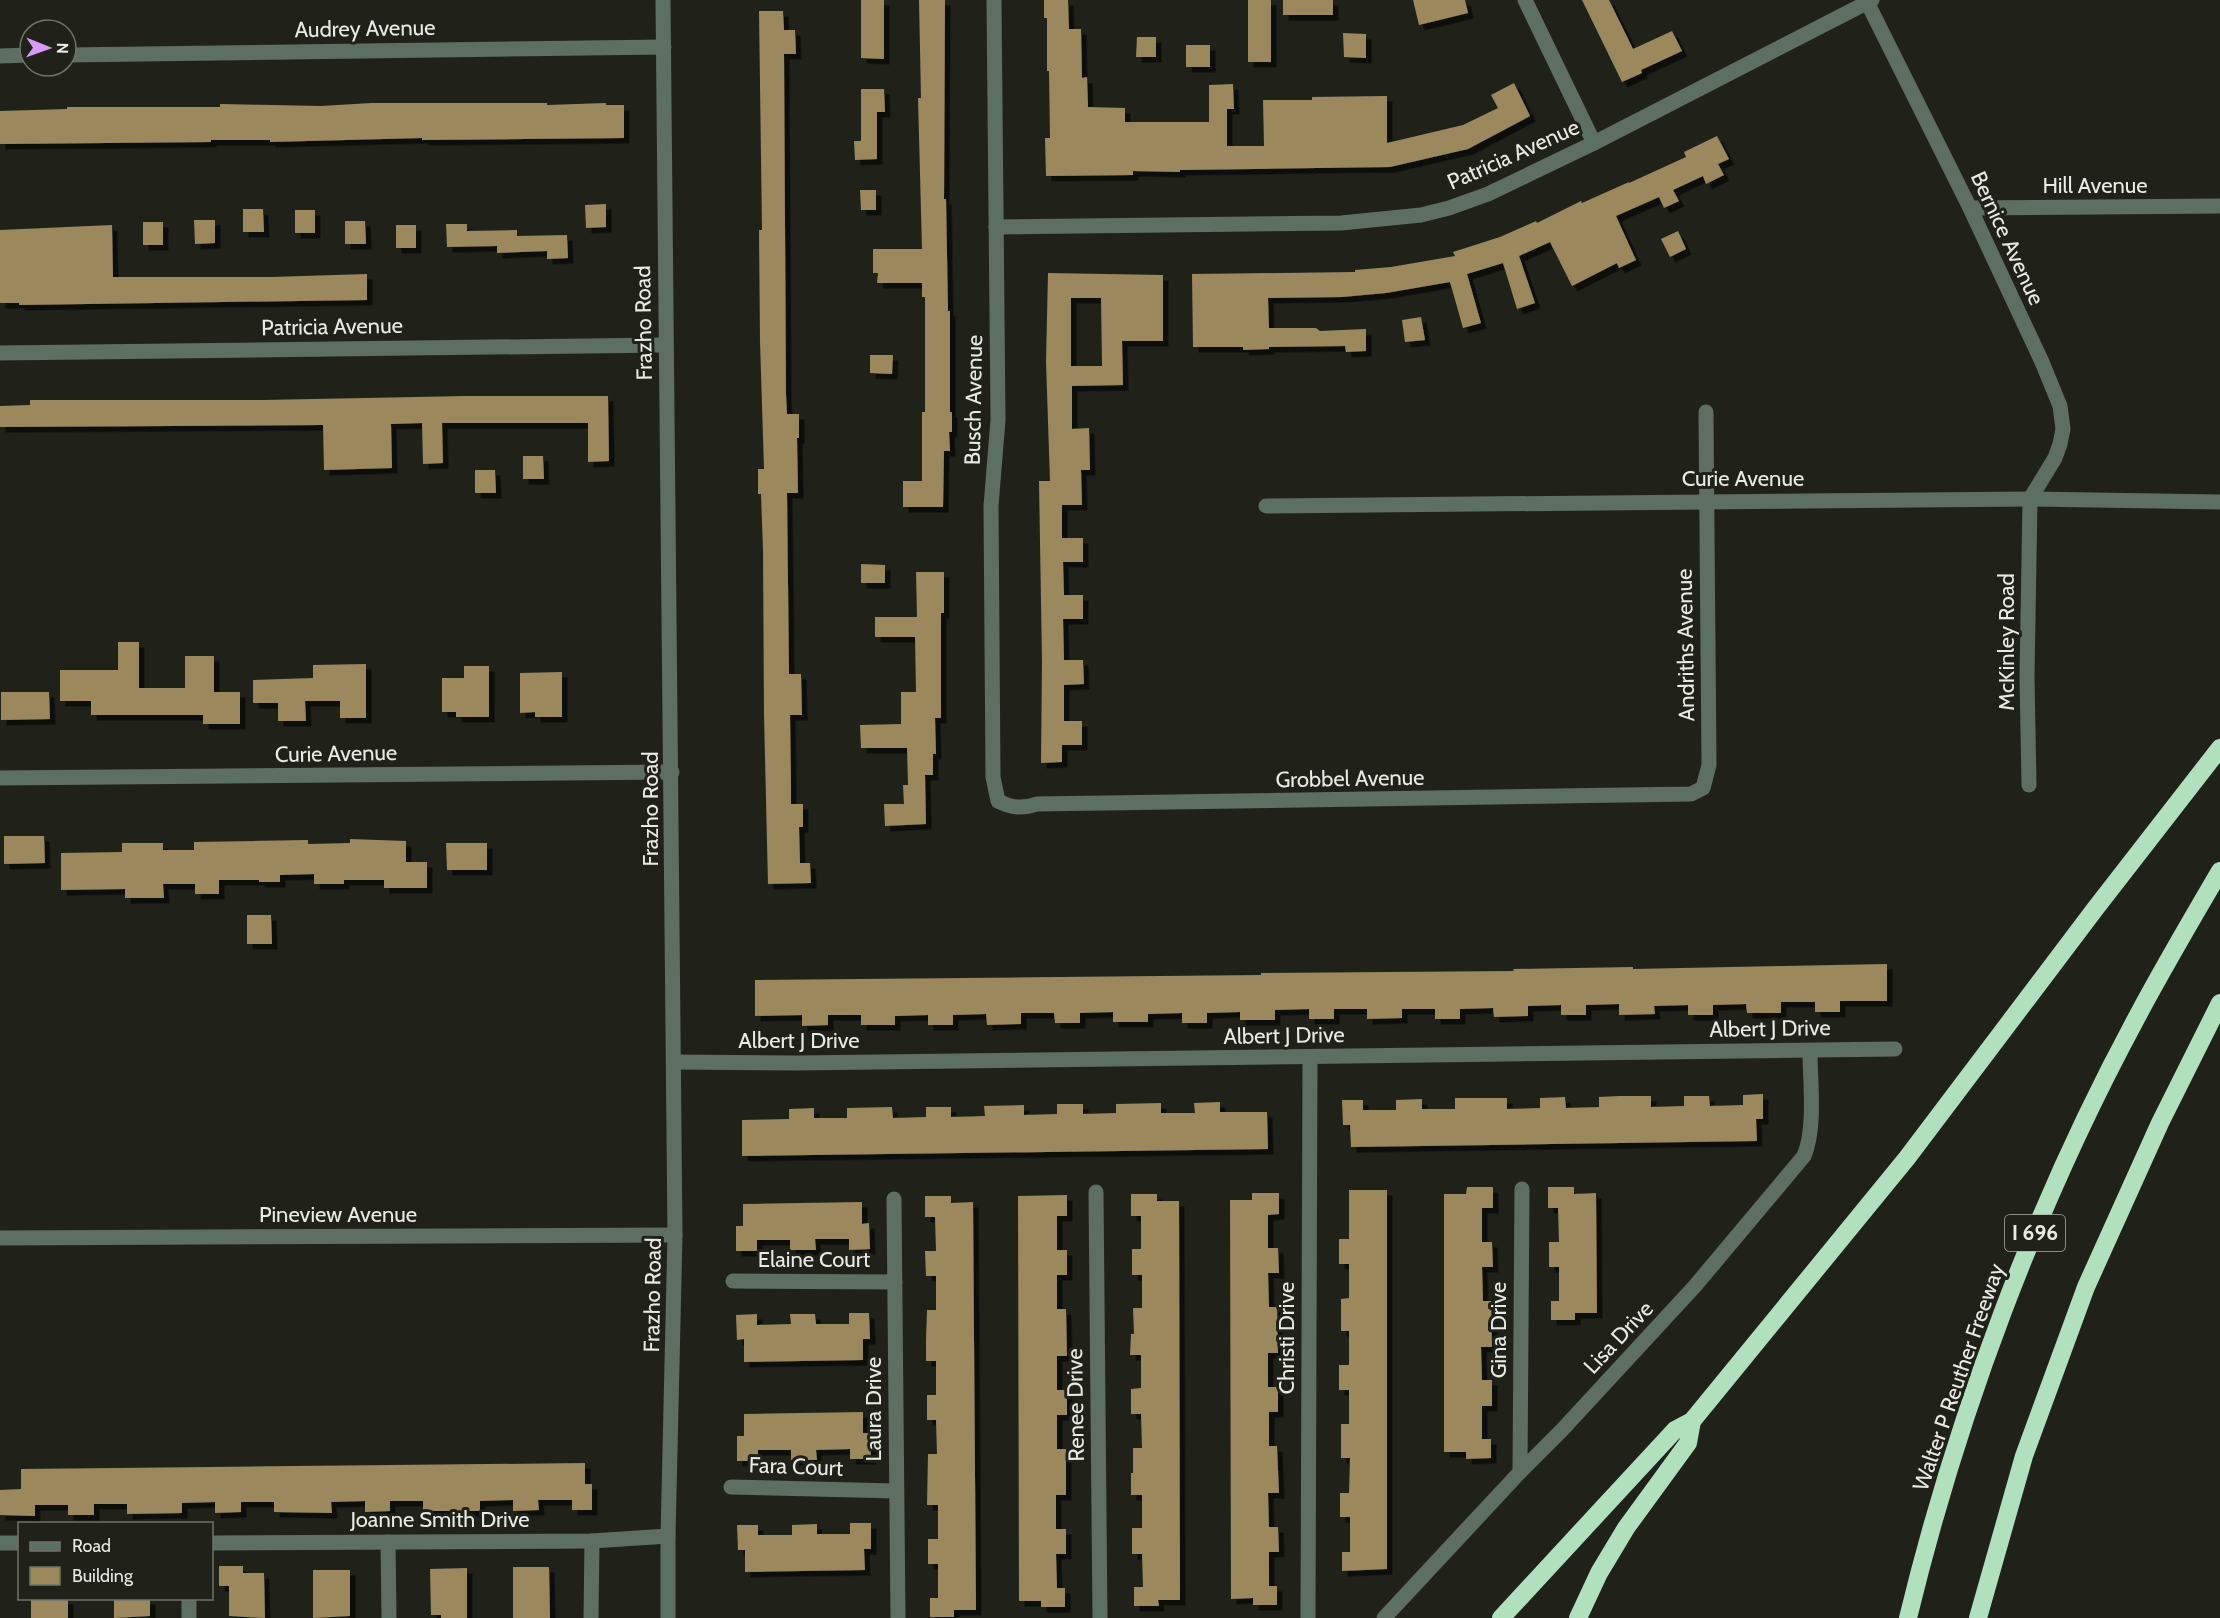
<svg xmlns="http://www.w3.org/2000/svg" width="2220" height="1618" font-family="Cabin,sans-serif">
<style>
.building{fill:#9b885b;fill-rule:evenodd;filter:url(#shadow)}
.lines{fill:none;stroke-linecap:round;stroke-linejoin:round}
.minor{stroke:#5d6f62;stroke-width:15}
.highway{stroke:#b1e0bf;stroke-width:18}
.labels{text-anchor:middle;stroke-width:6;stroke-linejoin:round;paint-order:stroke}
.shield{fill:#20221a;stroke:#adaea8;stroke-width:1.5}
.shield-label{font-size:21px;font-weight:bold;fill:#e9eae5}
.street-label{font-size:22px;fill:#e9eae5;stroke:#20221a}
</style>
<defs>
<filter id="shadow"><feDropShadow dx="5.5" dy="5.5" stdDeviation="0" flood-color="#0009"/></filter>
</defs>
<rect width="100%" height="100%" fill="#20221a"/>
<g class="building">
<polygon points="861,0 884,0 884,59 861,58"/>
<polygon points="919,0 945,0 944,199 946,199 948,311 950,311 950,412 952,412 952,432 949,432 950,451 944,451 943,507 903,507 903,481 922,481 922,412 925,412 925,297 922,297 922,283 877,283 878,273 873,273 873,249 922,249 918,98 921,98"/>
<polygon points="1044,0 1068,0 1069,29 1081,29 1082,78 1087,77 1088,107 1125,108 1125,122 1209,122 1209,85 1233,84 1234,109 1227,109 1227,146 1264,146 1263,100 1312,100 1312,97 1387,96 1387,143 1463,125 1498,108 1491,95 1514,83 1530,116 1468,149 1390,167 1180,170 1180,172 1133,171 1133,175 1046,176 1045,138 1050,138 1049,71 1047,71 1047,18 1044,18"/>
<rect x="1248" y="0" width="23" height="62"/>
<rect x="1283" y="0" width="50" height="15"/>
<polygon points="1413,0 1465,0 1468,13 1419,25"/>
<polygon points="1582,0 1609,0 1633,49 1672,31 1682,51 1641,70 1642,73 1622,82"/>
<polygon points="759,11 783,11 784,30 795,30 796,54 784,54 786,395 787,414 799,414 799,438 797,438 798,493 787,493 789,674 801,674 802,715 790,715 791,784 791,804 803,804 803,827 799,827 800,863 810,863 811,883 768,884 764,715 763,550 761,494 758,494 758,469 764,469 760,341 759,230 762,230"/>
<polygon points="1343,33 1366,34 1366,58 1344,57"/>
<polygon points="1137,37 1156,37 1156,57 1136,57"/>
<rect x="1186" y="45" width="24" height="22"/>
<polygon points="861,89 884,89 885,112 877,112 877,159 855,160 854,141 861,141"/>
<polygon points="371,103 547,103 547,105 606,103 606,105 624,105 624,138 422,140 422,138 270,142 270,140 211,140 211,142 0,144 0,111 67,109 67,107 220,107 220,104 321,106"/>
<polygon points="1717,136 1729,159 1718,164 1724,175 1706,184 1703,176 1673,190 1679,201 1664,208 1659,197 1616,216 1636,260 1619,268 1617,263 1572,286 1550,242 1519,256 1535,303 1517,309 1503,263 1467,274 1481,323 1463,328 1450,282 1386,293 1342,297 1268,298 1269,328 1316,328 1320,331 1366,329 1366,351 1346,352 1345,346 1269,347 1269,349 1243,350 1243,347 1193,347 1192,274 1355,272 1355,270 1391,267 1455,256 1453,252 1500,237 1536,221 1537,223 1581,201 1582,203 1629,182 1629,183 1686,157 1684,152"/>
<polygon points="860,190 876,190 876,210 861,210"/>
<polygon points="606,204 606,227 586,228 585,205"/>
<polygon points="243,209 263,209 264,232 243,232"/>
<rect x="295" y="210" width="20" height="23"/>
<polygon points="194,220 215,220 215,243 195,244"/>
<polygon points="345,221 365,221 366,244 345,244"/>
<rect x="143" y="222" width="20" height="23"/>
<polygon points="446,224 467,224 467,231 517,230 517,236 567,235 568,258 547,259 547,251 497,253 497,246 447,247"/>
<polygon points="112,225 113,277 271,277 367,274 367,300 19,305 19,303 0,303 0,230"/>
<rect x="396" y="225" width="20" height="23"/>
<polygon points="1678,231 1686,249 1670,257 1661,239"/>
<path d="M1048 273 1163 275V341H1122L1123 385 1072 386V429L1089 428 1090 470H1081L1082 505H1062V538H1083V562H1063L1064 595H1083V619H1063L1064 660H1083L1084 684 1064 685V721H1082V745H1062V762L1041 763 1042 661 1039 481H1050L1046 362ZM1071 298H1101L1102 366H1071Z"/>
<polygon points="1421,317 1425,340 1405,342 1402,320"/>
<polygon points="870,355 893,355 892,374 870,373"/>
<polygon points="466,396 608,396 609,461 588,462 588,423 442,423 443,463 423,464 422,423 391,424 392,468 324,470 323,425 0,427 0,406 30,405 30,400 263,400"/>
<polygon points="523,456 543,456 544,479 523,479"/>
<polygon points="475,470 495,470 496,493 475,493"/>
<polygon points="861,564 885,565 885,583 861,583"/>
<polygon points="916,572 944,572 944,613 941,613 941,718 935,718 936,754 933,754 933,775 925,775 926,824 885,826 884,804 904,804 903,785 908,785 907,748 861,748 860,725 901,724 901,692 916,692 915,637 875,637 875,617 917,617"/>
<polygon points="118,642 139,642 139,688 185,688 185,656 214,656 214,692 240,692 240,724 203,724 203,715 91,715 91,701 60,701 60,670 118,670"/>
<polygon points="366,664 366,718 340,718 340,701 305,701 306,721 278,721 278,703 253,703 253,680 313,678 313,665"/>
<polygon points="464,666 489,666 489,717 456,717 456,712 442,712 442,678 464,678"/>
<polygon points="562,672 562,717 535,717 535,712 520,713 520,673"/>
<polygon points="1,692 49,692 50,719 1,720"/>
<polygon points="4,836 44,836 45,863 4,864"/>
<polygon points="350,839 406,841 406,862 427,862 427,888 384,888 384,880 344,880 344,884 314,884 314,874 280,875 280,882 259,882 259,880 219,880 219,894 195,894 195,884 163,884 164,898 125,898 125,889 61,890 61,853 122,852 122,843 163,843 163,850 194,850 194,842 308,840 308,844 350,843"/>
<polygon points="446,843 487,843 487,870 447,870"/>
<polygon points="247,915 271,915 272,944 247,944"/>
<polygon points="1887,964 1887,1001 1840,1001 1840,1012 1815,1012 1815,1002 1781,1002 1781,1013 1747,1013 1746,1004 1713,1005 1713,1015 1688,1015 1688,1005 1654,1006 1655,1014 1619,1015 1619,1004 1586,1005 1586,1015 1561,1015 1561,1005 1528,1006 1528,1016 1494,1017 1493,1008 1460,1009 1460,1019 1435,1019 1435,1009 1402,1009 1402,1018 1367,1019 1367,1009 1334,1009 1334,1019 1309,1019 1309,1009 1275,1010 1275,1020 1240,1020 1240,1012 1207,1013 1207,1023 1182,1023 1182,1013 1148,1014 1148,1022 1113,1022 1113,1012 1080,1013 1080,1023 1055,1023 1054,1013 1021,1013 1021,1024 987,1025 986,1014 953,1015 953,1025 928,1025 928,1015 895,1016 895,1025 861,1025 861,1015 828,1015 828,1025 802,1026 802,1015 755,1016 755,980 1261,975 1261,973 1514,971 1513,969 1633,967 1633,969"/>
<polygon points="1763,1094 1763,1119 1756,1119 1757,1141 1351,1147 1350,1125 1343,1125 1342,1100 1363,1100 1363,1110 1396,1110 1396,1100 1422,1099 1422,1109 1455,1109 1455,1098 1507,1098 1507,1109 1540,1108 1540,1098 1565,1097 1566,1108 1599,1107 1599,1097 1619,1096 1651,1096 1651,1107 1684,1106 1684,1096 1709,1096 1710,1106 1743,1105 1743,1095"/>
<polygon points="1220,1102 1220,1112 1267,1112 1268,1149 742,1156 742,1120 789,1119 789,1109 814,1108 814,1118 847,1118 847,1108 892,1107 893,1118 926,1117 926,1107 951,1107 951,1117 985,1116 984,1106 1024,1105 1024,1115 1057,1114 1057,1104 1083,1104 1083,1114 1116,1113 1116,1104 1161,1103 1161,1113 1195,1113 1194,1103"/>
<polygon points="1467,1187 1493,1187 1493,1208 1482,1208 1482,1242 1492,1242 1493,1267 1482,1267 1483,1301 1491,1301 1492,1347 1481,1347 1482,1380 1492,1380 1492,1406 1482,1406 1482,1439 1491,1439 1491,1458 1466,1459 1466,1452 1444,1452 1444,1194 1466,1194"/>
<polygon points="1548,1187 1574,1187 1574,1194 1596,1193 1597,1313 1575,1313 1575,1320 1551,1320 1551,1301 1559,1301 1559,1267 1549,1267 1549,1242 1559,1242 1558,1208 1548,1208"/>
<polygon points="1349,1190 1387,1190 1387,1569 1342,1571 1342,1552 1350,1552 1350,1517 1340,1517 1340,1493 1349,1493 1350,1458 1341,1458 1341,1424 1349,1424 1349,1390 1339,1390 1339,1365 1349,1365 1349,1331 1341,1331 1341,1299 1349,1298 1349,1264 1339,1264 1339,1239 1349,1239"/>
<polygon points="1252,1193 1279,1193 1279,1214 1268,1215 1268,1248 1278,1248 1279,1273 1268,1273 1269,1307 1277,1307 1278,1353 1268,1353 1268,1387 1278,1387 1278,1412 1269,1412 1269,1446 1277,1446 1279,1493 1268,1493 1269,1527 1278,1527 1279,1552 1269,1552 1269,1586 1277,1586 1277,1605 1253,1605 1253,1598 1231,1599 1230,1200 1252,1200"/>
<polygon points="1131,1194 1157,1194 1157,1201 1179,1201 1180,1600 1158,1600 1159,1606 1134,1606 1134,1587 1143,1587 1142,1554 1132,1554 1132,1528 1142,1528 1142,1495 1131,1495 1131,1473 1133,1473 1133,1448 1142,1448 1141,1414 1131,1414 1131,1389 1141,1388 1141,1355 1130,1355 1131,1334 1134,1334 1133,1308 1142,1308 1142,1275 1132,1275 1132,1249 1141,1249 1141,1216 1131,1216"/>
<polygon points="1067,1195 1067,1216 1057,1216 1057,1250 1067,1250 1067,1275 1057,1275 1057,1309 1066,1309 1067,1356 1057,1356 1057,1390 1067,1390 1067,1415 1057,1415 1057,1449 1066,1449 1066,1495 1056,1495 1056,1529 1066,1529 1066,1554 1056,1554 1057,1588 1065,1588 1065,1607 1041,1607 1041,1601 1019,1601 1018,1196"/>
<polygon points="925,1196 951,1196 951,1203 973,1202 976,1610 954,1610 954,1617 930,1617 930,1598 938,1598 938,1564 928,1564 928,1539 938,1539 938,1505 927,1505 928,1454 937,1454 936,1420 927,1420 927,1395 936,1395 936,1361 926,1361 926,1340 927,1310 936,1310 936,1276 926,1276 925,1251 936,1251 935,1217 925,1217"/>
<polygon points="862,1202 862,1224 869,1223 870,1249 849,1250 849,1239 815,1239 816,1250 790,1250 790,1240 757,1240 757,1251 736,1251 736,1226 743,1226 743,1204"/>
<polygon points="849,1313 869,1313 870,1339 863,1339 863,1360 744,1362 744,1339 737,1340 736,1315 757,1314 757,1325 791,1324 790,1314 815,1314 816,1324 849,1324"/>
<polygon points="863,1412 863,1433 870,1433 871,1459 850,1459 850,1449 816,1450 817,1460 791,1460 791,1450 758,1450 758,1461 737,1461 737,1436 744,1436 744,1414"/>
<polygon points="585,1463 585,1484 592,1484 592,1510 572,1510 572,1500 538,1500 539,1510 513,1511 513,1500 480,1501 480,1511 423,1511 423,1501 390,1501 390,1511 365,1512 365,1501 331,1502 332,1513 274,1512 274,1502 241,1502 241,1512 215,1513 215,1502 182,1503 182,1513 127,1514 127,1504 94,1504 94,1515 68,1515 68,1505 35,1505 35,1516 0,1515 0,1490 21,1489 21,1469"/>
<polygon points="850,1523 871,1523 871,1549 864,1549 865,1570 745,1572 745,1550 738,1550 737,1525 758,1525 758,1535 792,1535 792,1525 817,1524 817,1534 850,1534"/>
<polygon points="219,1566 243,1566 243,1573 264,1573 265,1618 229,1616 229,1586 219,1586"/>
<polygon points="513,1567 549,1567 550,1618 513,1618"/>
<polygon points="467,1568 467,1618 441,1618 441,1615 431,1615 430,1569"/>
<polygon points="313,1570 350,1570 350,1616 313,1618"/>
<rect x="31" y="1599" width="37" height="19"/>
<polygon points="114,1599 150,1599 150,1616 114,1618"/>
</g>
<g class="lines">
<g class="minor">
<polyline points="663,0 675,1235 668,1536 668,1618"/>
<path d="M994 0 998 420 991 506 993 777 998 801C1012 808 1022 809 1037 804L1691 794 1703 788 1709 765 1706 412"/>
<polyline points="1525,0 1594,143"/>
<polyline points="1866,0 1970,208 2042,362 2060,406 2063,429 2060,444 2055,458 2030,499 2027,677 2029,785"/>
<polyline points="66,55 664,47"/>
<polyline points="0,56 30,55"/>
<polyline points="1970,208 2220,206"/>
<polyline points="996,227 1341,223 1421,215 1449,208 1488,194 1594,143 1872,0"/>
<polyline points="0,353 665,345"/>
<polyline points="1266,506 2030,499 2220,502"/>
<polyline points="0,778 672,772"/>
<polyline points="674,1062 796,1063 1895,1049"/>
<polyline points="1096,1192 1100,1618"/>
<polyline points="894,1199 898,1618"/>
<polyline points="0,1238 675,1235"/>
<polyline points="733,1281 895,1282"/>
<polyline points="1520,1472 1522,1189"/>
<polyline points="731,1487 896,1491"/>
<polyline points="388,1542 389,1618"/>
<polyline points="0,1543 20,1543"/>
<polyline points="212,1543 592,1541 668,1536"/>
<polyline points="189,1598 189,1618"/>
<polyline points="591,1618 592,1541"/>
<polyline points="1308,1618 1310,1057"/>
<path d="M1384 1618 1520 1472 1562 1430 1695 1286 1804 1156C1816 1128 1810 1082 1810 1051"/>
</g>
<g class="highway">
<polyline points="1501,1618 1675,1430 1692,1421 1907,1158 2095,909 2220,748"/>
<polyline points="1578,1618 1599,1573 1626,1528 1688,1443 1692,1421"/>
<path d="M1908 1618C1958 1412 2036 1204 2137 1017 2163 968 2192 919 2220 871"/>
<polyline points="1978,1618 2024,1456 2086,1287 2160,1123 2220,1003"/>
</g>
</g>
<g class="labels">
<rect class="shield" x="2005" y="1215" width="60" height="36" rx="4.5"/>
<g class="shield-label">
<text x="2035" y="1240">I 696</text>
</g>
<g class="street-label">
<text transform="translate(365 28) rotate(-1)" y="8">Audrey Avenue</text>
<text transform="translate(1513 154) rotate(-24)" y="8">Patricia Avenue</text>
<text x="2095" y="193">Hill Avenue</text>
<text transform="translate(2008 238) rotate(65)" y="8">Bernice Avenue</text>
<text transform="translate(643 323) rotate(-91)" y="8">Frazho Road</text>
<text transform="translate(332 326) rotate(-1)" y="8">Patricia Avenue</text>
<text transform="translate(973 400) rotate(-89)" y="8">Busch Avenue</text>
<text x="1743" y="486">Curie Avenue</text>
<text transform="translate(2006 642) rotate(-90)" y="8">McKinley Road</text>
<text transform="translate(1685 645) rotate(-91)" y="8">Andriths Avenue</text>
<text transform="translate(336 753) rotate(-1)" y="8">Curie Avenue</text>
<text transform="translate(1350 778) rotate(-1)" y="8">Grobbel Avenue</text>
<text transform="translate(650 809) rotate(-90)" y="8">Frazho Road</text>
<text transform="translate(1770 1028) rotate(-1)" y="8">Albert J Drive</text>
<text transform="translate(1284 1035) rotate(-1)" y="8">Albert J Drive</text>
<text x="799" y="1048">Albert J Drive</text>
<text x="338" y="1222">Pineview Avenue</text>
<text x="814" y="1267">Elaine Court</text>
<text transform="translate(652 1295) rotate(-89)" y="8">Frazho Road</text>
<text transform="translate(1498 1330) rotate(-90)" y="8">Gina Drive</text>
<text transform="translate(1618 1337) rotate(-47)" y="8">Lisa Drive</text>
<text transform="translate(1286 1338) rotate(-90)" y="8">Christi Drive</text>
<text transform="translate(1958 1377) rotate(-71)" y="8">Walter P Reuther Freeway</text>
<text transform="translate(1075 1405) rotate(-91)" y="8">Renee Drive</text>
<text transform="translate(873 1409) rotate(-90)" y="8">Laura Drive</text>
<text transform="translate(796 1466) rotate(2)" y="8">Fara Court</text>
<text x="440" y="1527">Joanne Smith Drive</text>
</g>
</g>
<rect x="18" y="1522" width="195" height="78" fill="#20221a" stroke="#70726b" stroke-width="1.5"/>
<rect x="30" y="1542" width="30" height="9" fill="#5d6f62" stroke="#70726b" stroke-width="1.5"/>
<text x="72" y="1552" font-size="18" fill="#e9eae5">Road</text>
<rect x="30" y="1567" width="30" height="18" fill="#9b885b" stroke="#70726b" stroke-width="1.5"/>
<text x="72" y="1582" font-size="18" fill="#e9eae5">Building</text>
<g transform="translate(48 48) rotate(91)"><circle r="28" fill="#20221a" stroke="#70726b" stroke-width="1.5"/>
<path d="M0-4.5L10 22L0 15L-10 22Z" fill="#d99af7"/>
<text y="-9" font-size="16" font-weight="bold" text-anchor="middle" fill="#e9eae5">N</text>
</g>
</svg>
